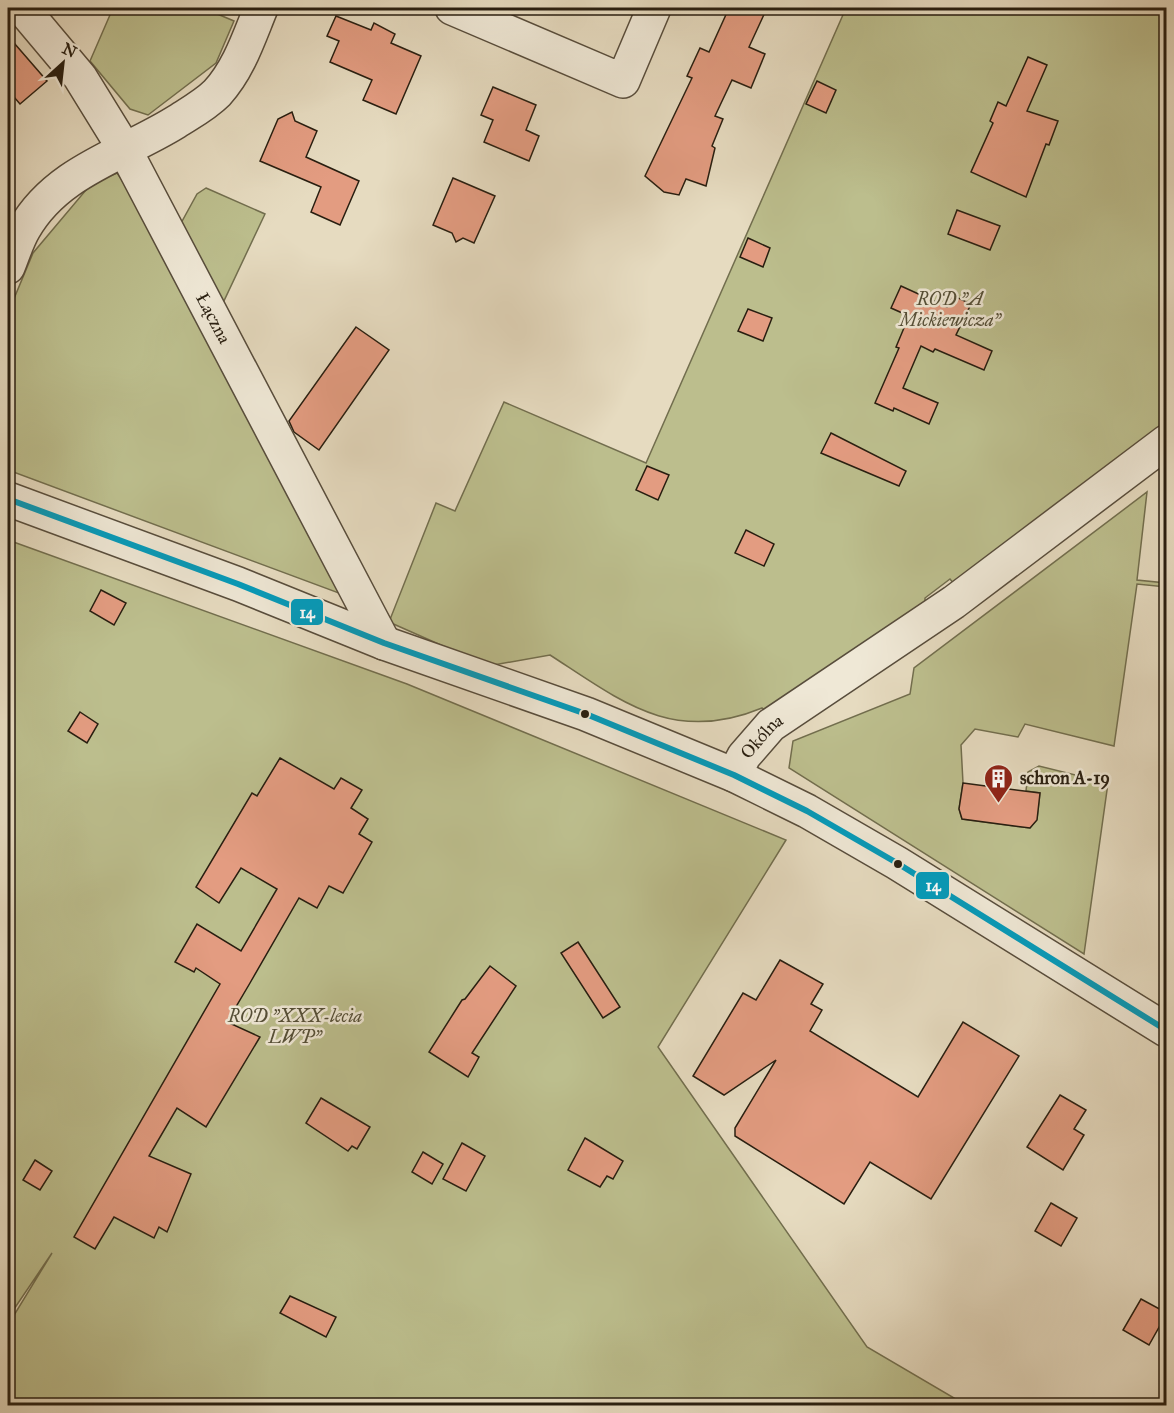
<svg xmlns="http://www.w3.org/2000/svg" width="1174" height="1413" font-family="'IM FELL Great Primer',serif">
<style>
.green{fill:#bcbe8d;stroke:#726e4e;stroke-width:1.5}
.building{fill:#e39c81;stroke:#281e10;stroke-width:1.5}
.lines{fill:none;stroke-linecap:round;stroke-linejoin:round}
.minor-casing{stroke:#584d3c;stroke-width:36}
.minor{stroke:#efe8d6;stroke-width:33}
.bus-1-casing{stroke:#efe8d6;stroke-width:10}
.bus-1{stroke:#049bbb;stroke-width:6}
.bus-dot{fill:#281e10;stroke:#efe8d6;stroke-width:2}
.labels{text-anchor:middle;stroke-width:5;stroke-linejoin:round;paint-order:stroke}
.park-label{font-size:18px;font-style:italic;fill:#544e36;stroke:#efe8d6}
.street-label{font-size:18px;fill:#281e10;stroke:#efe8d6}
.poi-label{font-size:18px;font-weight:bold;fill:#281e10;stroke:#efe8d6;text-anchor:start}
.line-badge{stroke:#efe8d6;stroke-width:2}
.badge-label{font-size:16px;text-anchor:middle;font-weight:bold;fill:#fff}
</style>
<rect width="100%" height="100%" fill="#e6dbc0"/>
<filter id="stains"><feTurbulence type="fractalNoise" baseFrequency=".00333" numOctaves="4"/><feColorMatrix values="0 0 0 0 .2 0 0 0 0 .09 0 0 0 0 .02 0 0 0 .5 -.17"/></filter>
<radialGradient id="worn" r=".72"><stop offset=".6" stop-color="#630" stop-opacity="0"/><stop offset="1" stop-color="#630" stop-opacity=".3"/></radialGradient>
<g class="green">
<polygon points="113,8 203,8 234,21 216,63 148,115 130,109 90,61"/>
<path d="M846 8H1166V427L955 585 950 579 925 598V605L768 714 762 708C673 745 621 701 550 655L488 666 389 622 436 503 455 511 504 402 646 463Z"/>
<polygon points="117,173 159,232 344,595 8,470 8,313 33,253 91,184"/>
<polygon points="206,188 265,214 222,305 180,225 197,194"/>
<polygon points="1147,492 1137,580 1166,583 1166,587 1137,584 1114,746 1025,724 1018,737 975,729 961,745 963,783 959,809 962,819 1030,828 1037,819 1040,793 1026,791 1028,772 1039,766 1108,783 1084,954 789,768 793,741 910,694 914,668"/>
<polygon points="8,540 407,684 786,840 658,1047 867,1347 966,1405 8,1405 8,1325 52,1253 8,1318"/>
</g>
<g class="building">
<polygon points="729,8 767,8 749,47 765,54 751,88 732,80 715,116 723,119 712,146 715,148 706,186 686,179 679,195 664,192 645,176 692,78 687,76 700,48 709,52"/>
<polygon points="336,16 371,30 374,23 395,34 391,43 421,56 396,114 363,100 372,80 330,62 339,41 327,36"/>
<polygon points="8,36 47,81 20,104 8,90"/>
<polygon points="1028,57 1047,65 1027,111 1058,121 1049,145 1046,144 1026,197 971,172 993,123 990,121 998,102 1006,106"/>
<polygon points="817,81 836,90 826,113 806,104"/>
<polygon points="493,87 536,105 526,130 539,136 529,161 484,142 493,120 481,115"/>
<polygon points="292,112 295,121 317,131 306,157 359,181 340,225 311,212 321,187 260,161 278,119"/>
<polygon points="453,178 495,196 474,243 463,238 456,242 452,233 433,225"/>
<polygon points="957,210 1000,226 990,250 948,234"/>
<polygon points="748,238 770,248 763,267 740,257"/>
<polygon points="901,286 947,307 952,295 971,304 956,335 992,351 984,370 935,349 933,352 921,346 903,388 938,403 929,424 894,408 893,411 875,403 899,348 896,347 909,316 891,308"/>
<polygon points="748,309 772,318 763,341 738,331"/>
<polygon points="356,327 389,350 319,450 294,432 289,421"/>
<polygon points="831,433 906,471 899,486 821,453"/>
<polygon points="647,466 669,475 658,500 636,490"/>
<polygon points="746,530 774,544 764,566 735,553"/>
<polygon points="101,590 126,603 114,625 90,611"/>
<polygon points="80,712 98,724 87,743 68,731"/>
<polygon points="280,758 334,789 341,778 362,790 351,808 368,819 359,834 372,842 343,893 329,886 317,908 299,898 250,983 227,1022 260,1037 206,1127 177,1108 149,1156 191,1174 167,1232 159,1227 154,1238 114,1217 95,1249 74,1237 220,984 196,968 194,972 175,962 197,924 241,951 277,889 241,868 219,903 196,887 252,793 257,796"/>
<polygon points="963,783 1040,793 1037,820 1030,828 962,819 959,809"/>
<polygon points="578,942 620,1007 603,1018 561,953"/>
<polygon points="780,960 823,984 811,1004 822,1010 810,1031 918,1097 963,1022 1019,1056 931,1199 870,1162 844,1204 735,1136 735,1128 776,1060 724,1095 693,1076 743,993 756,1000"/>
<polygon points="490,966 516,986 472,1053 479,1057 468,1077 429,1052 462,1000 465,999"/>
<polygon points="1060,1095 1086,1110 1074,1129 1084,1135 1063,1170 1027,1147"/>
<polygon points="321,1098 370,1127 357,1149 352,1146 348,1151 306,1123"/>
<polygon points="585,1138 623,1161 613,1179 607,1176 600,1187 568,1170"/>
<polygon points="462,1143 485,1156 466,1191 443,1179"/>
<polygon points="423,1152 443,1164 432,1184 412,1172"/>
<polygon points="35,1160 52,1171 40,1190 23,1180"/>
<polygon points="1051,1203 1077,1218 1061,1246 1035,1231"/>
<polygon points="290,1296 336,1317 326,1337 280,1313"/>
<polygon points="1141,1299 1167,1313 1149,1345 1123,1330"/>
</g>
<g class="lines">
<defs>
<g id="minor">
<path id="s1" d="M22 8 80 77 125 150 384 643"/>
<polyline points="452,8 623,81 654,8"/>
<path d="M8 267C13 255 17 241 24 229 57 171 123 155 176 122 190 113 205 105 217 93 239 69 249 37 261 8"/>
<polyline points="8,499 238,584 384,643 586,714 734,775 807,811 897,863 1166,1030"/>
<path id="s2" d="M734 775 744 756 771 725 954 602 1166 442"/>
</g>
</defs>
<use href="#minor" class="minor-casing"/>
<use href="#minor" class="minor"/>
<defs>
<polyline id="bus-1" points="8,499 238,584 384,643 586,714 734,775 807,811 897,863 1166,1030"/>
</defs>
<use href="#bus-1" class="bus-1-casing"/>
<use href="#bus-1" class="bus-1"/>
</g>
<defs>
<symbol id="building-pin" viewBox="-11 -11 22 30"><path d="M0 17L-7.5 6A9.5 9.5 0 1 1 7.5 6Z" fill="#8f2418" stroke="#efe8d6"/><path d="M-4-6H4V6H1V3H-1V6H-4ZM-2.5-4.3h1.7v1.8h-1.7ZM.8-4.3h1.7v1.8H.8ZM-2.5-1h1.7V.8h-1.7ZM.8-1h1.7V.8H.8Z" fill="#fff"/></symbol>
</defs>
<g fill-rule="evenodd">
<use href="#building-pin" x="982" y="762" width="33" height="45"/>
</g>
<g class="bus-dot">
<circle cx="585" cy="714" r="5"/>
<circle cx="898" cy="864" r="5"/>
</g>
<g class="labels">
<g class="park-label">
<text x="950" y="305">ROD "A<tspan x="950" dy="21">Mickiewicza"</tspan></text>
<text x="295" y="1022">ROD "XXX-lecia<tspan x="295" dy="21">LWP"</tspan></text>
</g>
<g class="street-label">
<text dy="6" stroke="none"><textPath href="#s1" startOffset="366">Łączna</textPath></text>
<text dy="6" stroke="none"><textPath href="#s2" startOffset="48">Okólna</textPath></text>
</g>
<g class="poi-label">
<text x="1020" y="784">schron A-19</text>
</g>
</g>
<g class="line-badge">
<rect x="290" y="598" width="34" height="28" rx="6" fill="#049bbb"/>
<rect x="915" y="871" width="35" height="29" rx="6" fill="#049bbb"/>
</g>
<g class="badge-label">
<text x="307" y="618">14</text>
<text x="933" y="891">14</text>
</g>
<rect width="1174" height="1413" fill="none" stroke="#e6dbc0" stroke-width="30"/>
<rect x="9" y="9" width="1156" height="1395" fill="none" stroke="#281e10" stroke-width="3"/>
<rect x="15" y="15" width="1144" height="1383" fill="none" stroke="#281e10" stroke-width="1.5"/>
<g transform="translate(63 63) rotate(27)" stroke="#efe8d6" stroke-width="4.5" paint-order="stroke">
<path d="M0-4.5L10 22L0 15L-10 22Z" fill="#281e10"/>
<text y="-9" font-size="16" font-weight="bold" text-anchor="middle" fill="#281e10">N</text>
</g>
<rect width="100%" height="100%" filter="url(#stains)"/>
<rect width="100%" height="100%" fill="url(#worn)"/>
</svg>
